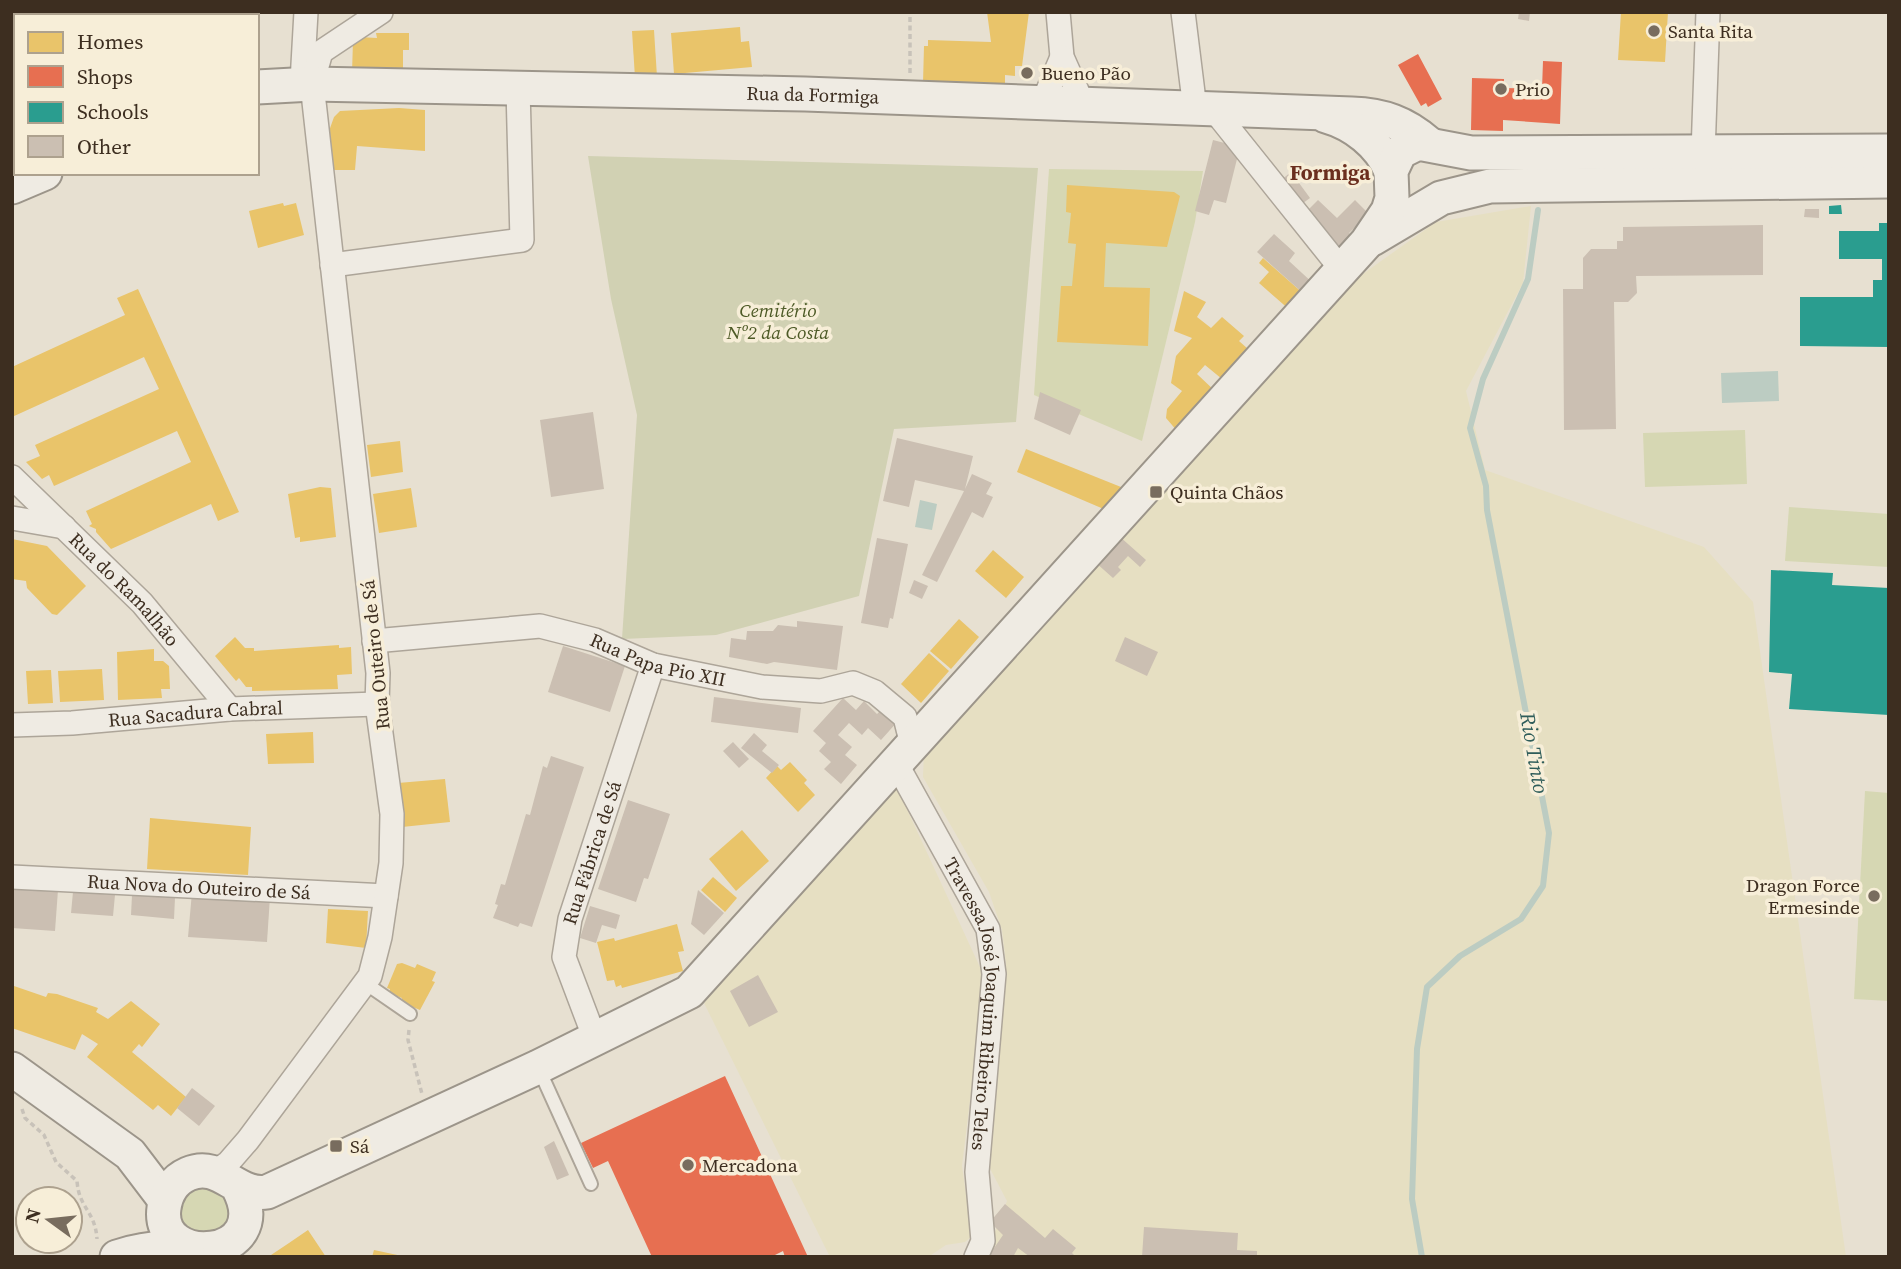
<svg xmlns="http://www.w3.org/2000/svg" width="1901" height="1269" font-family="'Source Serif 4',serif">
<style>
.farmland{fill:#e6dfc2}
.green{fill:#d6d7b3}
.cemetery{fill:#d1d1b3}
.water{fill:#bcccc2}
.homes{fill:#e9c46a}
.shops{fill:#e76f51}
.schools{fill:#2a9d8f}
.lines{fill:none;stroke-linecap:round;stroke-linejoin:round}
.stream{stroke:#bcccc2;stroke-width:6}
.building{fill:#cbbfb2}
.lane-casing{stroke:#ada599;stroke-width:16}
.street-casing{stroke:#ada599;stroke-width:26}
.secondary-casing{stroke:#9c958a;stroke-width:37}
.path{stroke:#c8c2b9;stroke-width:3.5;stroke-dasharray:5 3.5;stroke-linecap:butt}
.lane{stroke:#efebe3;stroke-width:12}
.street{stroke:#efebe3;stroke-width:23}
.secondary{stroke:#efebe3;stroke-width:33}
.poi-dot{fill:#786c5e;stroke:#f7eed8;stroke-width:2.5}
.labels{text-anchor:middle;stroke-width:7;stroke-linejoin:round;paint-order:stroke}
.poi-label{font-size:19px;fill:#3d2e20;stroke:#f7eed8;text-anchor:start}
.street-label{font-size:19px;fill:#3d2e20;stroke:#f7eed8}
.park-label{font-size:19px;font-style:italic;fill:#4d5a26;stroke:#f7eed8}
.neighbourhood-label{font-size:21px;font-weight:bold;fill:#6b2e1e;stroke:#f7eed8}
.water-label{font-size:21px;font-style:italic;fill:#2f5d5a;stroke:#f7eed8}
</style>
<rect width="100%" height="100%" fill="#e7e0d1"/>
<g class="farmland">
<polygon points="1531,206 1523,283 1466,391 1485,470 1704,547 1753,602 1846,1257 985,1257 1007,1201 985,1159 1006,965 1002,930 989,892 923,777 924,752 1353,281 1436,222"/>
<polygon points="892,790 898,790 985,978 962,1166 972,1236 965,1242 946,1245 928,1257 830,1257 704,1003"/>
</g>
<g class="green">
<polygon points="1049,169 1203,171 1195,222 1142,441 1034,395"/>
<polygon points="1745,430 1747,484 1645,487 1643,433"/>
<polygon points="1789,507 1889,514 1889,567 1785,561"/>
<polygon points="1865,791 1889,793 1889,1001 1854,999"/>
<polygon points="192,1184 221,1186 234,1212 212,1240 179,1226 178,1199"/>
</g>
<polygon class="cemetery" points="588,156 1038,168 1016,422 894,429 859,596 716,635 622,639 637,415 611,299"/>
<g class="water">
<polygon points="1778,371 1779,401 1722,403 1721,373"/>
<polygon points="920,500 937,504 932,530 915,527"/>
</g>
<g class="homes">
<polygon points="987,12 1029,12 1022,66 1015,66 1015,76 1005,75 1005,86 923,83 924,46 928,46 928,40 991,42"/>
<polygon points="1621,12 1668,12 1665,62 1618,60"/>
<polygon points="740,27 741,42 749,41 752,67 674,74 671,33"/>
<polygon points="654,30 657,77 635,78 632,31"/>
<polygon points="376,33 409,33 409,50 403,50 403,73 352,73 353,41 359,37 377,38"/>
<polygon points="399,108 425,110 425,151 357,146 355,170 332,170 329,131 334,117 340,111"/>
<polygon points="1067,185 1174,192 1180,196 1167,247 1106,243 1104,287 1150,288 1148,346 1057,342 1061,286 1072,286 1076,244 1068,243 1071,213 1066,212"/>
<polygon points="283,203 284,206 296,203 304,235 258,248 249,211"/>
<polygon points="1263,258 1305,295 1291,311 1259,283 1269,272 1259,263"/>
<polygon points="138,289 239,512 218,521 211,504 111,549 96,532 96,529 89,526 92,524 86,511 191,462 177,431 54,486 49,475 42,479 26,462 40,456 35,445 159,389 144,357 12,417 12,367 125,315 117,298"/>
<polygon points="1184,291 1206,302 1197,317 1211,328 1222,317 1244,336 1239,341 1248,349 1222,379 1205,365 1197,374 1216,392 1178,432 1166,418 1167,409 1182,391 1171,383 1176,356 1192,338 1174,331"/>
<polygon points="400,441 403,472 371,477 367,445"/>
<polygon points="1026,449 1126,489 1106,510 1017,472"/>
<polygon points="320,487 331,488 336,537 300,542 300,537 295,538 288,494"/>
<polygon points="411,488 417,527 379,533 373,494"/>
<polygon points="12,539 47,546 86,586 57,615 52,614 27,588 26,581 12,579"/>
<polygon points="993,550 1024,577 1006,598 975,571"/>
<polygon points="959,619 979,637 951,669 930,651"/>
<polygon points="235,637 245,648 254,648 254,651 339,645 339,648 351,647 352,674 337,675 338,689 252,691 252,687 246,687 239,678 236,681 215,656"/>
<polygon points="154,649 154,661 163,661 169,666 170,689 161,689 162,698 118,700 117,652"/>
<polygon points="929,653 949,671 921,703 901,684"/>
<polygon points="102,669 104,700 60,702 58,671"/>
<polygon points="51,670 53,703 28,704 26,671"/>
<polygon points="313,732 314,763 268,764 266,734"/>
<polygon points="790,762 807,780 804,783 815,795 798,812 766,778 777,766 781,770"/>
<polygon points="445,779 450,822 402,827 398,783"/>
<polygon points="150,818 251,827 248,875 147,869"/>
<polygon points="742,830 769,861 736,891 709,859"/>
<polygon points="713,877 737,898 725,912 701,890"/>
<polygon points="328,909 368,911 366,948 326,943"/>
<polygon points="677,924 684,951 678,952 683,971 622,988 621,985 616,987 614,980 607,981 597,942 614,938 615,941"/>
<polygon points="402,963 415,968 417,964 436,972 432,981 435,982 420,1010 401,1002 402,998 389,993 390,989 387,988 397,964"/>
<polygon points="14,986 46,997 48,993 57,994 98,1008 96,1012 108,1019 131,1001 160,1024 142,1047 139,1044 132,1052 186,1097 171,1116 158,1105 153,1110 87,1057 98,1044 82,1034 75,1050 12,1028"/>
<polygon points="308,1230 326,1257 268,1257 289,1243"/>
<polygon points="374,1250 402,1256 402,1257 372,1257"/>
</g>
<g class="shops">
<polygon points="1418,54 1442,99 1428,107 1426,103 1421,106 1398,65"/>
<polygon points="1543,61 1562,62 1560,124 1503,120 1503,131 1471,130 1472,78 1504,79 1504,88 1542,89"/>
<polygon points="725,1076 808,1257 785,1257 783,1251 771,1257 652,1257 608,1161 593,1168 581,1143"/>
</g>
<g class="schools">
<polygon points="1841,205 1842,214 1829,214 1829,206"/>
<polygon points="1879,223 1889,223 1889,347 1800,346 1800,297 1873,297 1873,280 1882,280 1882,259 1839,259 1839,231 1879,231"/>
<polygon points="1771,570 1833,573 1832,585 1889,588 1889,715 1789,709 1792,674 1769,672"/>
</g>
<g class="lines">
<polyline class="stream" points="1422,1257 1412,1199 1417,1049 1427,987 1460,956 1521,919 1543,886 1549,833 1487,510 1486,486 1470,428 1483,379 1528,279 1538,210"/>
</g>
<g class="building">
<polygon points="1519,12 1530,12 1529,21 1518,19"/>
<polygon points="1213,140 1240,147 1226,203 1214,200 1209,215 1195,211"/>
<polygon points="1291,172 1310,198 1299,206 1280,181"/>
<polygon points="1318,200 1337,218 1355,200 1369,214 1349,233 1355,239 1340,254 1302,216"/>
<polygon points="1805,209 1819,209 1819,218 1804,217"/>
<polygon points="1763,225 1763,275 1636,276 1637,293 1628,302 1614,302 1616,429 1564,430 1563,289 1583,289 1583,258 1591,249 1617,249 1617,241 1623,241 1623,227"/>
<polygon points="1274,234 1295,253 1289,261 1315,285 1305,295 1257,252"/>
<polygon points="1040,392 1081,410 1070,435 1034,419"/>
<polygon points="593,412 604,489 551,497 540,420"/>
<polygon points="897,438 973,456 965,489 972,474 992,483 986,494 993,497 983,518 972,512 937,582 922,575 964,491 915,480 909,507 883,501"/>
<polygon points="1119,536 1146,560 1140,567 1128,556 1118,567 1121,570 1113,578 1095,562"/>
<polygon points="877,538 908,544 893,619 890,618 888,628 861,623"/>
<polygon points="914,580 928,586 922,599 909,593"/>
<polygon points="797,621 843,626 837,670 774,662 767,664 729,657 731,638 746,640 747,631 773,631 778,625 797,627"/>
<polygon points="1125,637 1158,652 1147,676 1115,661"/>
<polygon points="563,646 625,666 610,712 548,692"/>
<polygon points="714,697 801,708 798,733 711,722"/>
<polygon points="843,698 856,710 864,701 877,714 883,708 898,721 881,740 868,728 862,735 849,723 838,735 852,747 845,755 857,765 841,784 824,769 831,762 819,751 826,743 813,731"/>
<polygon points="754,733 767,745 762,751 779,765 772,773 741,748"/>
<polygon points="733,742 749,759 739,768 723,751"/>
<polygon points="551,756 584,767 532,927 520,923 518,927 493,918 498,905 495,904 501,884 505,885 526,814 530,815 543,766 547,768"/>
<polygon points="628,800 670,814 648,879 644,878 636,902 598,889"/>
<polygon points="12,887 58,890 55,931 12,928"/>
<polygon points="698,890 724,913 704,935 691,924"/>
<polygon points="73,892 115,895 113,916 71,913"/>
<polygon points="192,892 270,897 267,942 188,937"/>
<polygon points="132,895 175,898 174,919 131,915"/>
<polygon points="590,906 620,915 616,929 602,925 596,943 580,938"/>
<polygon points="758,975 778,1012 749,1027 730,991"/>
<polygon points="192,1088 215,1106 199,1126 177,1108"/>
<polygon points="554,1141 569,1175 557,1180 544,1147"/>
<polygon points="1005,1204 1045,1238 1053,1229 1076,1248 1072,1253 1076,1257 1030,1257 1018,1248 1013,1257 988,1257 1003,1235 990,1222"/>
<polygon points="1144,1227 1238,1233 1237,1250 1257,1251 1257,1257 1142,1257"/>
</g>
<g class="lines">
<defs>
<g id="lane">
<polyline points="365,983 410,1014"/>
<polyline points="538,1067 591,1184"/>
</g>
<g id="street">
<polyline points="1058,12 1062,57 1082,102"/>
<polyline points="1183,12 1195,109"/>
<polyline points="302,82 306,12"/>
<polyline points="1043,102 1062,57"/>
<polyline points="1214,110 1342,270"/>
<polyline points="1699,165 1703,153 1708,12"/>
<polyline points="332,265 522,240 518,89"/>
<path id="s1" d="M12 477 142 603 230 709"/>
<polyline points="12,518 64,527"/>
<path id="s2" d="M374 641 540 626 595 640 653 665 762 687 821 691 853 683 875 692 905 717 912 745"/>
<path id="s3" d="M12 725 72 723 230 709 377 704"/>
<path id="s4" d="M896 763 988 929 994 974 977 1172 983 1241 976 1257"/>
<path id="s5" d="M12 877 386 896"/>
<path id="s6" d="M595 1039 564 957 570 919 653 665"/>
<polyline points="215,1172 228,1163 248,1140 370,976 380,937 391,863 392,814 377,704 378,673 312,84 321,52 381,12"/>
</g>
<g id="secondary">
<path id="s7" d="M257 87 312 84 805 94 1352 114C1383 115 1405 123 1428 143"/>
<path d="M1326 116C1354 124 1380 144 1391 171"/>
<polyline points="12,187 45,173"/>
<polyline points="1372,239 1441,198 1490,186 1889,181"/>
<polyline points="12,1069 130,1154 165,1200"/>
<path d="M238 1187C277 1261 155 1269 164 1208 166 1193 174 1180 188 1174 220 1160 236 1197 267 1192L538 1067 689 992 1367 242 1388 211 1392 198 1391 171 1400 152 1418 143 1471 153 1889 151"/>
<path d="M117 1257C141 1249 163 1246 187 1250"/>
</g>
</defs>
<use href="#lane" class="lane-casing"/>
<use href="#street" class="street-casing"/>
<use href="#secondary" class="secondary-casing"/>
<g class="path">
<polyline points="910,73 910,12"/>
<polyline points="409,1030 408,1040 422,1094"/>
<path d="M22 1109 25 1118 44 1135 56 1162 77 1181C79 1209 95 1210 97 1239"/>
</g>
<use href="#lane" class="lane"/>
<use href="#street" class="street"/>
<use href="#secondary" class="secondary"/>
</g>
<g class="poi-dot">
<circle cx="1654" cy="31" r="7"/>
<circle cx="1027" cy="73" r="7"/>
<circle cx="1501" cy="89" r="7"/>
<rect x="1149" y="485" width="14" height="14" rx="3.5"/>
<circle cx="1874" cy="896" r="7"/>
<rect x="329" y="1139" width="14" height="14" rx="3.5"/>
<circle cx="688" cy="1165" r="7"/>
</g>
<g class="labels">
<g class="poi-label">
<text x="1668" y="38">Santa Rita</text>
<text x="1041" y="80">Bueno Pão</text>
<text x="1515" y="96">Prio</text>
<text x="1170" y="499">Quinta Chãos</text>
<text x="1860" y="892" text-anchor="end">Dragon Force<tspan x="1860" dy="22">Ermesinde</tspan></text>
<text x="350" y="1153">Sá</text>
<text x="702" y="1172">Mercadona</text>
</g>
<g class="street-label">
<text dy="7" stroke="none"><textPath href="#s7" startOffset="556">Rua da Formiga</textPath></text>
<text dy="7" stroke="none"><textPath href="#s1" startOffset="159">Rua do Ramalhão</textPath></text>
<text transform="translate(375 655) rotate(-96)" y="7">Rua Outeiro de Sá</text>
<text dy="7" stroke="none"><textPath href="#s2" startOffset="290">Rua Papa Pio XII</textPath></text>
<text dy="7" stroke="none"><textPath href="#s3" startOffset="184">Rua Sacadura Cabral</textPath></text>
<text dy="7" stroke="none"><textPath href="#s6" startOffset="196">Rua Fábrica de Sá</textPath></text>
<text dy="7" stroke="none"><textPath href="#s5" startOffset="187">Rua Nova do Outeiro de Sá</textPath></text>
<text dy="7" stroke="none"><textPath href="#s4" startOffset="261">Travessa José Joaquim Ribeiro Teles</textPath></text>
</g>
<g class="park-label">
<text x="778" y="317">Cemitério<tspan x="778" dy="22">Nº2 da Costa</tspan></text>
</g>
<g class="neighbourhood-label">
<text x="1330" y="180">Formiga</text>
</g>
<g class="water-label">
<text transform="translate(1534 753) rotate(80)" y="7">Rio Tinto</text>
</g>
</g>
<rect width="1901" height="1269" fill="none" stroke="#3d2e20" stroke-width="28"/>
<rect x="14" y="14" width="245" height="161" fill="#f7eed8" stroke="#ada18e" stroke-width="2"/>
<rect x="28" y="32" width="35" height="21" fill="#e9c46a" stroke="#ada18e" stroke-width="2"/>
<text x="77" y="49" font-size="21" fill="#3d2e20">Homes</text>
<rect x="28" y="66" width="35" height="21" fill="#e76f51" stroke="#ada18e" stroke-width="2"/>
<text x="77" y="84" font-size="21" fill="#3d2e20">Shops</text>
<rect x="28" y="102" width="35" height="21" fill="#2a9d8f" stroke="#ada18e" stroke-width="2"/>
<text x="77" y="119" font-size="21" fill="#3d2e20">Schools</text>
<rect x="28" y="136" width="35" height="21" fill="#cbbfb2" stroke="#ada18e" stroke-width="2"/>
<text x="77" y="154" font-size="21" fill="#3d2e20">Other</text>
<g transform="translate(49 1220) rotate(285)"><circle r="33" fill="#f7eed8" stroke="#ada18e" stroke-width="2"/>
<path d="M0-5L12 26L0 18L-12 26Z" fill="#786c5e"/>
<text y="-10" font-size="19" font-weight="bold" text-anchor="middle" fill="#3d2e20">N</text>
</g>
</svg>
